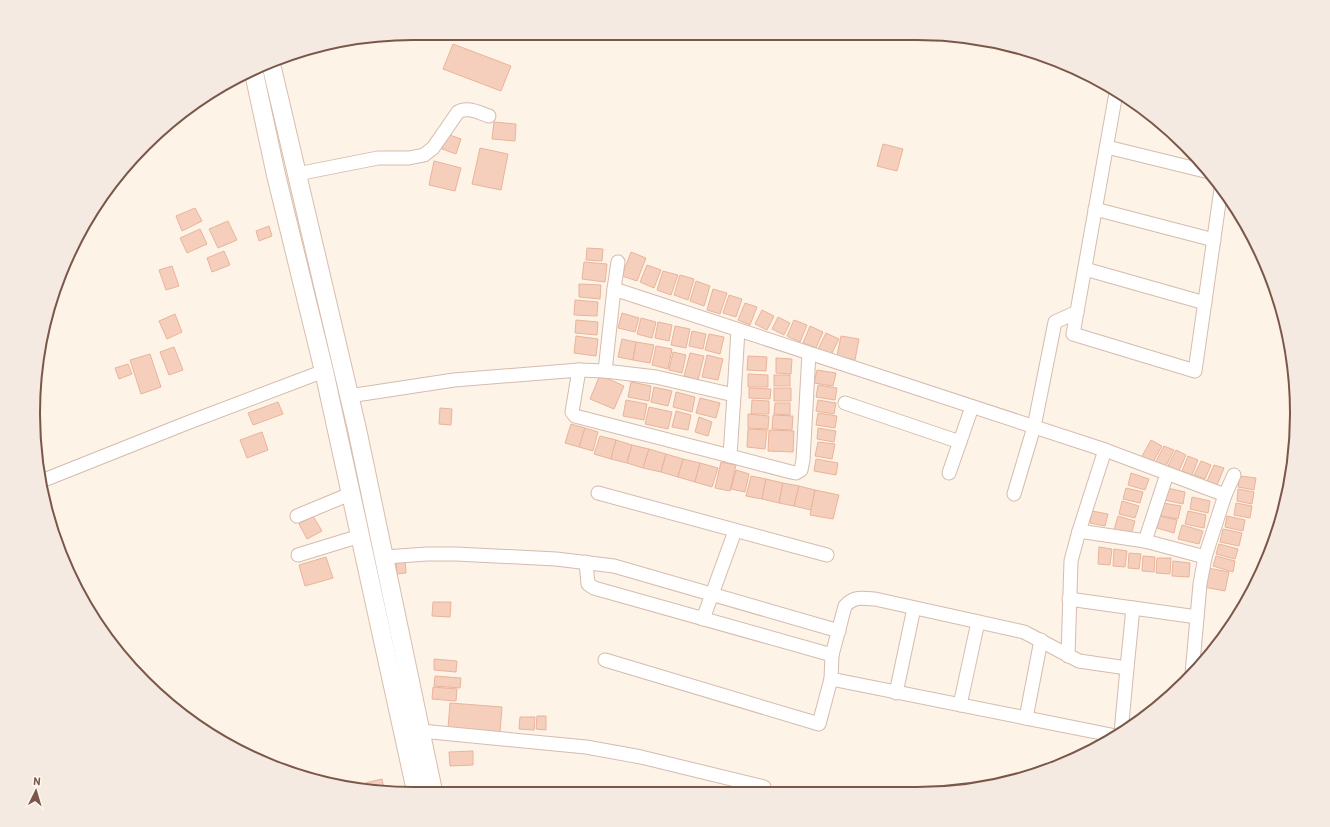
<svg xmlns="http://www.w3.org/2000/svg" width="1330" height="827" font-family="Barlow,sans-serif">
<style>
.building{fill:#f5cfbc;stroke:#e9b49b}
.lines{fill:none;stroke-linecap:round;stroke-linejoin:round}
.street-casing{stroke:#d4bcae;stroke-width:15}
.secondary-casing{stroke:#d9bdad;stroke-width:20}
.path{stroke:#dbb29f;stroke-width:2.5;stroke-dasharray:1 3;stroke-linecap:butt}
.street{stroke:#fff;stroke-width:13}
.secondary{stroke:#fff;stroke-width:18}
.rim{fill:none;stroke:#7a5749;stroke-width:2}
</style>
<rect width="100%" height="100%" fill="#fef3e7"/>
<g class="building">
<polygon points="453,44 511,66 501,91 443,69"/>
<polygon points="494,122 516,124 515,141 492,139"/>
<polygon points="447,134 461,139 456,154 442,149"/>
<polygon points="883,144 903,149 897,171 877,166"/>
<polygon points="480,148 508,154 501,190 472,184"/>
<polygon points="434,161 461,168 455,191 429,185"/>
<polygon points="195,208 202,221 182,231 176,216"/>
<polygon points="228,221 237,240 218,248 209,229"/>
<polygon points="269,226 272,236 259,241 256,231"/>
<polygon points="200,229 207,244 187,253 180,238"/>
<polygon points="587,248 603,249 602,261 586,260"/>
<polygon points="224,251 230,265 212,272 207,258"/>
<polygon points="631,252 646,258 637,281 622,276"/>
<polygon points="584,262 607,264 605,282 582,279"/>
<polygon points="647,265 661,270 654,288 640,282"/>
<polygon points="172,266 179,286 166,290 159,270"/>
<polygon points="663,271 678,275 671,295 657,290"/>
<polygon points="680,275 694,279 688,300 674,295"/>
<polygon points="696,281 710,286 704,306 690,301"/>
<polygon points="579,284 601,285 600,299 579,297"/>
<polygon points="713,289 727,293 720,314 707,310"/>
<polygon points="729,295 742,299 736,317 723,313"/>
<polygon points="575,300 598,302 597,316 574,315"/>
<polygon points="745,303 757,307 750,325 738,320"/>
<polygon points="762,310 774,316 767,330 755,324"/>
<polygon points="622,313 639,318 635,332 618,328"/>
<polygon points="175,314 182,332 167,339 159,321"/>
<polygon points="778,317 790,323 784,335 772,329"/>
<polygon points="641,318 656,322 652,338 637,334"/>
<polygon points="576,320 598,322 597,335 575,333"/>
<polygon points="794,320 807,325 800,342 787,336"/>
<polygon points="658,322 672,325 669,341 655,338"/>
<polygon points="675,326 690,329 686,348 671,345"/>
<polygon points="810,326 823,332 816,348 803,343"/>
<polygon points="692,331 706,334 703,349 689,346"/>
<polygon points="826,333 839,339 831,355 818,349"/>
<polygon points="709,334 724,337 720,354 705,350"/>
<polygon points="576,336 598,339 596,356 574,353"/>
<polygon points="841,336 859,339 855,360 837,356"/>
<polygon points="622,339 636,342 633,360 618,357"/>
<polygon points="636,342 654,345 650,363 633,360"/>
<polygon points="656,346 672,349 668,369 652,365"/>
<polygon points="174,347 183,370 169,375 160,352"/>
<polygon points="673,352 686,355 682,373 669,370"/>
<polygon points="690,353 704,356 698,380 684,376"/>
<polygon points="150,354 161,387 141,394 130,360"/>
<polygon points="707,355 723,359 718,380 702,377"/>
<polygon points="748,356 767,357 766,371 747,370"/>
<polygon points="776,358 792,359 791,374 776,373"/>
<polygon points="128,364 132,374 119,379 115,368"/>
<polygon points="817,370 836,373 833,386 814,383"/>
<polygon points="748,374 768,375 768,387 748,387"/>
<polygon points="600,375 624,386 614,409 590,399"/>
<rect x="774" y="375" width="16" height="11"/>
<polygon points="631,382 651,386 649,401 628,397"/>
<polygon points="818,385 837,388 835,400 816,397"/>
<polygon points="654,387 672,391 668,406 651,402"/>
<polygon points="749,388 771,389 770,399 749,398"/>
<rect x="774" y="388" width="17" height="13"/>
<polygon points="676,392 695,397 692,412 673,407"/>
<polygon points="700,398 720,403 716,418 696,413"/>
<polygon points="626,400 647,404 644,420 623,416"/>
<polygon points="752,400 769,401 769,414 751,414"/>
<polygon points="818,400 836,403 834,414 816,411"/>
<polygon points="278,402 283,414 253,425 248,413"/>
<polygon points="775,403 790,403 790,415 774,414"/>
<polygon points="649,407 672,412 668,429 645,424"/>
<polygon points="440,408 452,409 451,425 439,424"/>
<polygon points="676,411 691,415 688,430 672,427"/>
<polygon points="818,413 837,416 835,428 816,425"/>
<polygon points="748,414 769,416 768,429 748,428"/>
<polygon points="773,415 793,416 792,430 772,429"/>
<polygon points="699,417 712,422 708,436 695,432"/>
<polygon points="571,424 585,428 579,447 565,443"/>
<polygon points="585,428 598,432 593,451 579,447"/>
<polygon points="818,428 836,431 834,442 817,439"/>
<polygon points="748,429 767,430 765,449 747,447"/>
<polygon points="769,430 794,431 793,452 768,451"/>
<polygon points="262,432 268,450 247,458 240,440"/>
<polygon points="600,436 616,440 611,459 594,454"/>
<polygon points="616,440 632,445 627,463 611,459"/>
<polygon points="1151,440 1162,446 1152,464 1141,458"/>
<polygon points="818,442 835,444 832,459 815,456"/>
<polygon points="632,445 649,449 643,468 627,463"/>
<polygon points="1164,446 1174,450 1165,468 1155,463"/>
<polygon points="649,449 666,454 661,472 643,468"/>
<polygon points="1176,450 1186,455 1179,471 1168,466"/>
<polygon points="666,454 683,459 678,477 661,472"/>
<polygon points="1188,456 1198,460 1192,475 1182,471"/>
<polygon points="683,459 700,463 695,482 678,477"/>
<polygon points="816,459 838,463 836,475 814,471"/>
<polygon points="1201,461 1211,465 1205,479 1194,475"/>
<polygon points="721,462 736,465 730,491 715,488"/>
<polygon points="700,463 718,468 712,487 695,482"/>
<polygon points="1214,465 1224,468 1217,485 1207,481"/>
<polygon points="736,470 749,474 745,492 731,489"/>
<polygon points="1131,473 1149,479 1145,490 1128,485"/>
<polygon points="751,476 766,479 762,499 746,496"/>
<polygon points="1240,476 1256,478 1254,490 1238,487"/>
<polygon points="766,479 783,483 779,503 762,499"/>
<polygon points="783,483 799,486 794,506 779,503"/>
<polygon points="799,486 815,490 811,510 794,506"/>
<polygon points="1126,488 1143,492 1140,503 1123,499"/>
<polygon points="1167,488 1185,492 1183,504 1165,500"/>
<polygon points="1238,489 1254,492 1252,504 1237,501"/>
<polygon points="815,490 839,495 833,519 810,515"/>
<polygon points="1192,497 1210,501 1208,513 1190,509"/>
<polygon points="1122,501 1139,506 1135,518 1119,514"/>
<polygon points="1163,503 1181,506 1178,519 1161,516"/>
<polygon points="1236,503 1252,506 1250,518 1234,515"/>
<polygon points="1092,511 1108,514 1105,526 1090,523"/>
<polygon points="1188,511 1206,515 1204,528 1185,524"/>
<polygon points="313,516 322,531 307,539 299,524"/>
<polygon points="1118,516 1135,521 1131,535 1114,530"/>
<polygon points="1160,516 1177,520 1174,533 1157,528"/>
<polygon points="1227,516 1245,520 1243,531 1225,527"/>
<polygon points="1182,525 1203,531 1199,544 1178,539"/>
<polygon points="1223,529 1242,533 1239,546 1220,542"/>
<polygon points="1219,544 1238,549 1235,559 1216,554"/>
<polygon points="1099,547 1112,549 1110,565 1098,564"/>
<polygon points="1114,549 1127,551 1125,567 1113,566"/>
<polygon points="1129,553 1141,554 1139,569 1128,568"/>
<polygon points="1143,556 1155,557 1154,572 1142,571"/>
<polygon points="1216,556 1235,561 1233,572 1213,566"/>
<polygon points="326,557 333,578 305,586 299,565"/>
<polygon points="1157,558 1171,558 1170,574 1156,573"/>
<polygon points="405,560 406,573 397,574 396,561"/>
<polygon points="1173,561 1190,563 1189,577 1172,576"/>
<polygon points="1208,568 1229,572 1225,591 1204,587"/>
<polygon points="433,602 451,602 450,617 432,616"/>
<polygon points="434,659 457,661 456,672 434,670"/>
<polygon points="435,676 461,678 460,688 434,686"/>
<polygon points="433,687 457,689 456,701 432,699"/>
<polygon points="450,703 502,707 500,732 448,728"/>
<polygon points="537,716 546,716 546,730 536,729"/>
<polygon points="520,717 535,717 534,730 519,729"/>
<polygon points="473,751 473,765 450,766 449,752"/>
<polygon points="382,779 384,788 367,791 365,783"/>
</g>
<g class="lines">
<defs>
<g id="street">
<polyline points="1116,93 1073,334 1195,371 1221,189"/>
<polyline points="1107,147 1209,172"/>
<path d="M297 174 378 158H409L424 155 433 148 458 112C468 106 479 113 489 116"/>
<polyline points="1095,209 1214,240"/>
<polyline points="1085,269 1205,303"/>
<polyline points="614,289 618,262"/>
<polyline points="809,353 803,460 801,470 796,473 791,472 730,456 734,395 656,377 605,371 614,289 1105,450 1225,495 1205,557 1200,584 1192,674"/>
<polyline points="579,370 605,371"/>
<polyline points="734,395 738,330"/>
<polyline points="349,396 454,380 579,370 572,412 575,416 730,456"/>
<polyline points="845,403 960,442"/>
<polyline points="1105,450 1079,531 1145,541 1205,557"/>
<polyline points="949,473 972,407"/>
<polyline points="44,480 187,423 324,371"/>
<polyline points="598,493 827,555"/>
<polyline points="1014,494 1034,427 1055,322 1077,312"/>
<polyline points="1225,495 1234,475"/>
<polyline points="297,516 350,494"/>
<polyline points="1145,541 1167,474"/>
<polyline points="298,555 360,536"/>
<polyline points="385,557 427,554 456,554 556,559 614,566 839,631"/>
<polyline points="586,562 588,584 594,588 832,655"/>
<polyline points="1069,599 1197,617"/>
<polyline points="703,619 735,531"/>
<polyline points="1068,656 1071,561 1079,531"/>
<polyline points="605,660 819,724 831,679"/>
<polyline points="1127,668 1133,608"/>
<polyline points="896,693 914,608"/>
<polyline points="960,705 978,622"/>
<polyline points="1026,718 1041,640"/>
<polyline points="421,731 586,747 641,757 764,787"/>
<path d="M1116 736 831 679 832 655 845 606C854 596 862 598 875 599L1024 632 1079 661 1127 668 1121 733"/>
</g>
<g id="secondary">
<polyline points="271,64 357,429 433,791"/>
<polyline points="254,73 276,175 324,371 416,791"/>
</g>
</defs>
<use href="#street" class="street-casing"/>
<use href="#secondary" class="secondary-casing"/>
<polyline class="path" points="909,36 937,41"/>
<use href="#street" class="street"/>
<use href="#secondary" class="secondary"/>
</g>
<path d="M0 0H1330V827H0ZM413 40H917A373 373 0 0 1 1290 413V414A373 373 0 0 1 917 787H413A373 373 0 0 1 40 414V413A373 373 0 0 1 413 40Z" fill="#f4eae2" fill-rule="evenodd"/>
<path class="rim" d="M413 40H917A373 373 0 0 1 1290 413V414A373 373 0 0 1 917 787H413A373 373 0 0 1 40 414V413A373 373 0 0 1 413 40Z"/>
<g transform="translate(36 791) rotate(5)" stroke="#fff7ef" stroke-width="3" paint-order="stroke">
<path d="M0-3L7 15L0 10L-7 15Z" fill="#7a5749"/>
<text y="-6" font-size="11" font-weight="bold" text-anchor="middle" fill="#7a5749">N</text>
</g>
</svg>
